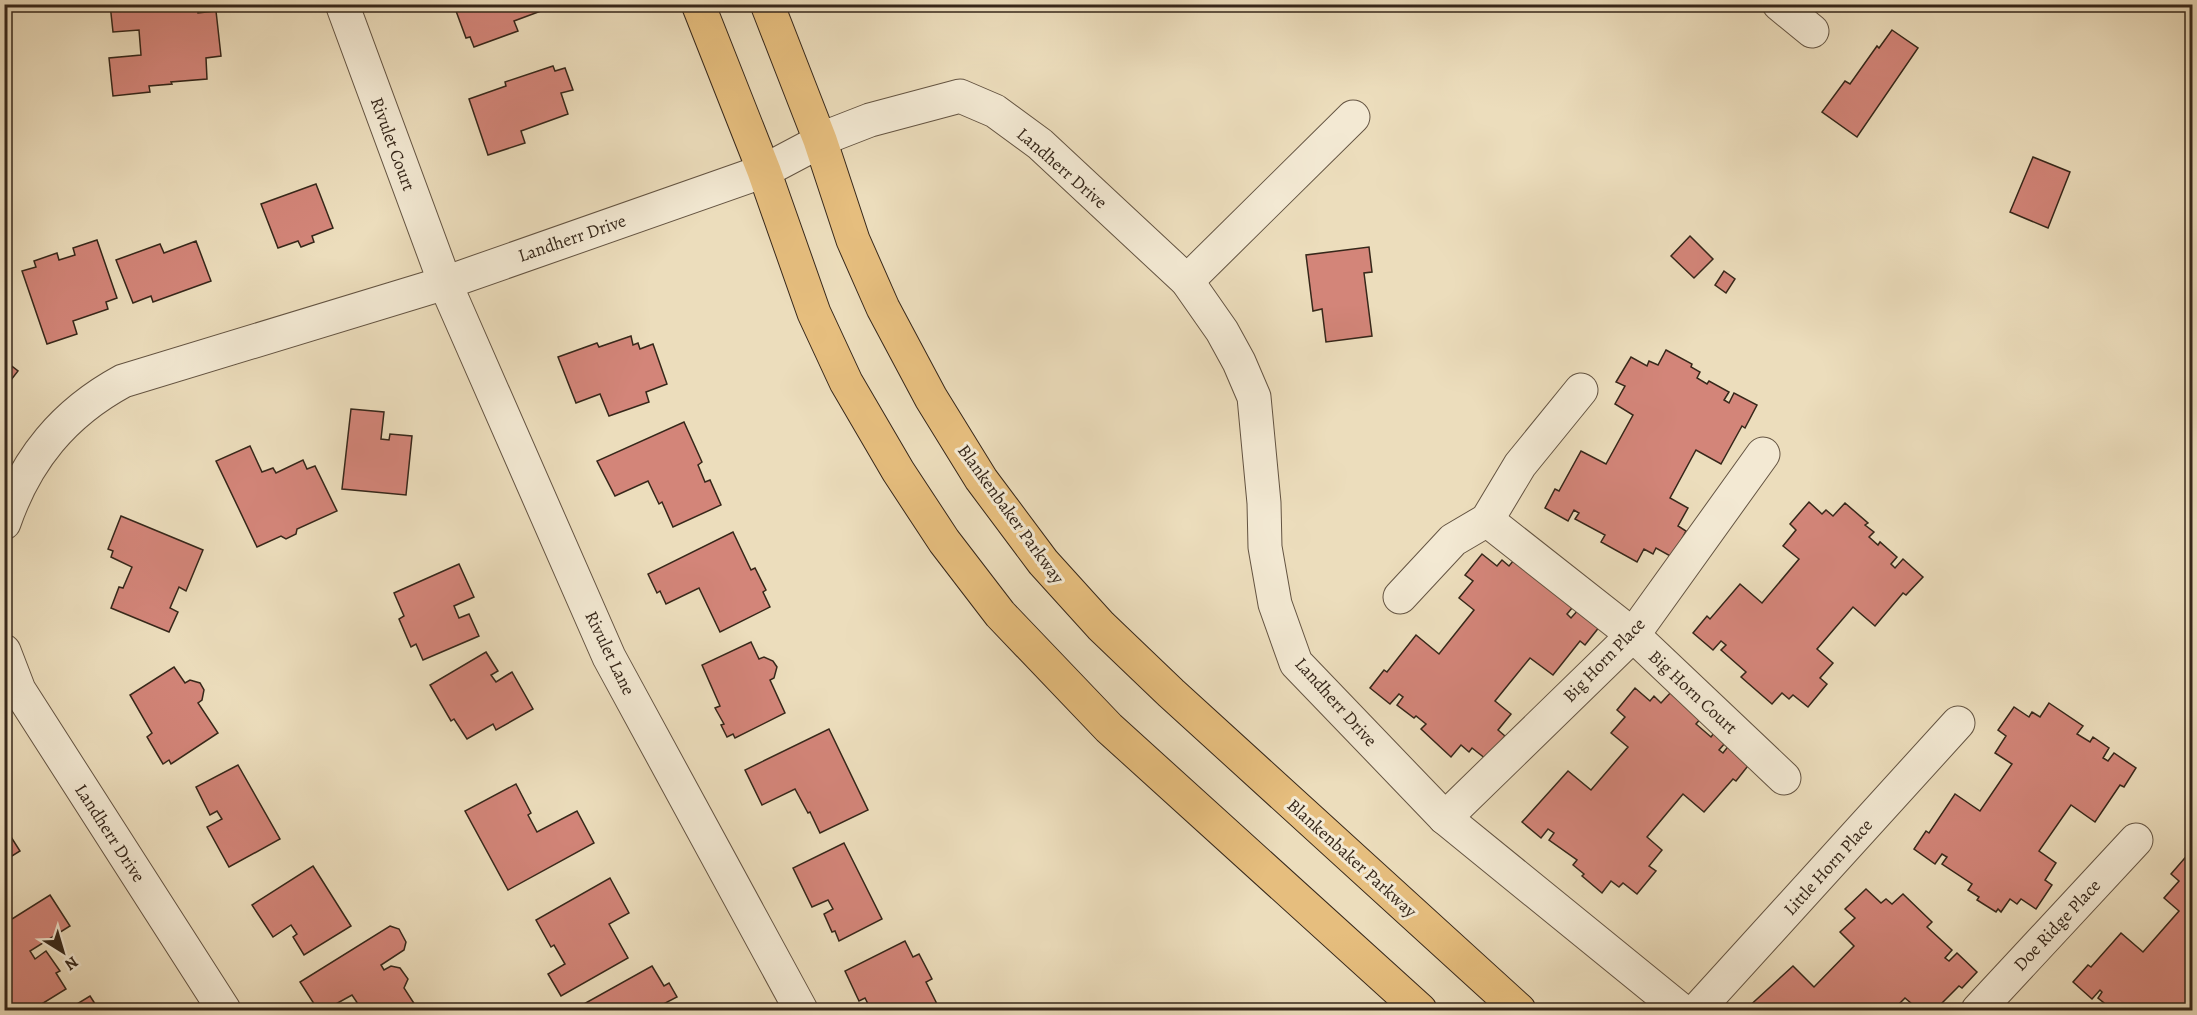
<svg xmlns="http://www.w3.org/2000/svg" width="2197" height="1015" font-family="Alegreya,serif">
<style>
.building{fill:#d38579;stroke:#36271a;stroke-width:1.5}
.lines{fill:none;stroke-linecap:round;stroke-linejoin:round}
.minor-casing{stroke:#645442;stroke-width:35}
.major-casing{stroke:#36271a;stroke-width:35}
.minor{stroke:#f3e9d3;stroke-width:33}
.major{stroke:#e6be7e;stroke-width:33}
.labels{text-anchor:middle;stroke-width:6;stroke-linejoin:round;paint-order:stroke}
.street-label{font-size:18px;fill:#36271a;stroke:#f3e9d3}
</style>
<rect width="100%" height="100%" fill="#ecddbc"/>
<filter id="stains"><feTurbulence type="fractalNoise" baseFrequency=".00333" numOctaves="4"/><feColorMatrix values="0 0 0 0 .2 0 0 0 0 .09 0 0 0 0 .02 0 0 0 .5 -.17"/></filter>
<radialGradient id="worn" r=".72"><stop offset=".6" stop-color="#630" stop-opacity="0"/><stop offset="1" stop-color="#630" stop-opacity=".3"/></radialGradient>
<g class="building">
<polygon points="110,4 197,4 198,13 216,11 221,56 206,58 207,79 171,82 172,84 149,86 150,92 113,96 109,58 141,55 139,30 113,32"/>
<polygon points="474,4 548,4 549,8 514,21 518,31 474,47 470,37 466,38 456,11"/>
<polygon points="1892,30 1918,48 1857,137 1822,112 1845,81 1850,84 1877,46 1879,48"/>
<polygon points="553,66 555,71 565,68 573,90 561,93 568,114 521,131 525,143 488,155 469,99 506,86 505,82"/>
<polygon points="2033,157 2070,172 2048,228 2010,212"/>
<polygon points="316,184 333,228 312,236 314,242 301,247 298,241 278,248 261,204"/>
<polygon points="1690,236 1713,259 1694,278 1671,256"/>
<polygon points="97,240 117,298 106,302 108,309 73,321 77,334 47,344 22,271 36,267 34,261 57,253 59,260 75,255 73,248"/>
<polygon points="196,241 211,281 153,302 151,296 133,303 116,260 160,244 164,253"/>
<polygon points="1369,247 1372,272 1364,273 1372,336 1326,342 1322,309 1313,311 1306,255"/>
<polygon points="1724,271 1735,279 1726,293 1715,285"/>
<polygon points="631,336 633,345 638,343 640,349 653,344 667,384 646,392 649,402 609,416 600,394 576,403 558,357 597,343 599,347"/>
<polygon points="1666,350 1692,364 1691,367 1700,372 1697,378 1707,384 1709,381 1729,392 1724,400 1729,403 1734,393 1757,405 1745,428 1742,426 1721,464 1696,450 1670,498 1688,508 1678,526 1686,531 1672,557 1656,548 1653,554 1644,549 1637,562 1601,542 1605,535 1575,519 1579,513 1574,510 1568,521 1545,508 1555,489 1559,491 1581,451 1606,464 1633,415 1615,404 1625,386 1616,382 1631,357 1647,366 1649,361 1658,365"/>
<polygon points="4,360 18,371 4,389"/>
<polygon points="351,409 384,412 381,439 389,440 390,434 412,436 406,495 342,489"/>
<polygon points="684,422 702,462 698,465 705,482 710,480 721,505 673,527 662,502 659,504 648,481 615,496 597,461"/>
<polygon points="250,446 262,472 273,468 276,473 303,460 307,469 315,466 337,511 297,529 296,534 286,539 281,536 257,547 216,461"/>
<polygon points="1809,502 1822,514 1826,510 1833,516 1845,503 1868,523 1865,525 1874,532 1869,537 1878,545 1880,542 1897,557 1891,564 1895,568 1903,559 1923,577 1906,595 1903,593 1875,626 1853,607 1817,649 1833,663 1820,678 1827,684 1808,707 1793,695 1789,699 1782,693 1772,704 1741,677 1746,672 1721,650 1726,645 1721,641 1713,650 1693,633 1707,616 1710,619 1740,584 1762,603 1799,559 1783,546 1796,530 1790,524"/>
<polygon points="121,516 203,550 186,591 179,587 170,608 178,612 169,632 111,608 119,587 123,588 132,567 111,557 113,551 108,549"/>
<polygon points="733,532 751,570 755,568 766,590 763,592 770,607 720,632 699,588 666,604 660,591 657,593 648,574"/>
<polygon points="1482,554 1497,566 1502,560 1509,566 1519,554 1572,608 1567,614 1571,618 1579,609 1600,626 1585,645 1580,641 1553,675 1530,658 1495,701 1511,714 1498,730 1505,736 1486,759 1472,748 1469,752 1461,745 1451,757 1421,729 1426,724 1416,716 1414,718 1397,705 1403,697 1399,694 1390,704 1370,688 1384,670 1387,672 1416,635 1439,654 1474,610 1459,598 1473,581 1465,575"/>
<polygon points="459,564 474,597 454,606 459,618 469,614 479,636 423,660 416,644 411,647 399,619 404,616 394,593"/>
<polygon points="751,642 759,659 764,657 773,661 777,667 774,678 770,680 785,713 735,738 733,734 727,737 721,725 724,724 715,708 720,706 702,665"/>
<polygon points="486,652 498,671 491,675 496,682 512,672 533,709 496,730 493,724 467,739 454,719 451,721 430,685"/>
<polygon points="174,667 185,683 190,680 200,683 204,690 202,700 198,703 218,733 171,764 169,760 163,764 147,737 152,733 130,695"/>
<polygon points="1635,688 1650,701 1654,696 1661,703 1672,691 1702,717 1696,724 1711,737 1714,733 1725,743 1719,750 1723,753 1730,744 1751,762 1736,781 1733,779 1704,812 1683,794 1647,837 1662,850 1649,866 1656,871 1637,894 1623,883 1619,887 1611,881 1602,893 1582,876 1584,874 1573,865 1577,860 1549,840 1554,833 1548,829 1541,838 1522,822 1568,771 1591,790 1628,747 1611,733 1625,717 1617,710"/>
<polygon points="2049,703 2083,726 2077,734 2090,742 2093,737 2109,748 2103,758 2108,761 2114,753 2136,768 2124,787 2120,785 2095,822 2071,805 2039,851 2056,863 2045,880 2052,885 2036,909 2021,899 2017,904 2010,899 2001,912 1998,909 1996,912 1977,900 1979,897 1968,890 1972,884 1942,864 1947,857 1942,854 1935,864 1914,849 1926,831 1929,833 1955,794 1980,811 2012,764 1995,753 2006,736 1998,730 2014,707 2029,717 2032,712 2040,717"/>
<polygon points="829,729 868,810 820,833 810,812 808,813 795,789 762,805 745,770"/>
<polygon points="238,765 280,839 229,867 207,827 222,819 217,811 210,815 196,787"/>
<polygon points="516,784 531,813 528,815 537,832 577,811 594,843 508,890 465,811"/>
<polygon points="4,826 20,851 4,861"/>
<polygon points="844,843 882,919 839,941 835,931 832,932 824,914 833,909 828,900 812,907 793,868"/>
<polygon points="2190,852 2192,854 2192,1010 2113,1010 2098,998 2102,992 2100,990 2092,999 2073,982 2088,965 2091,967 2121,933 2143,952 2179,911 2164,898 2179,881 2171,874"/>
<polygon points="313,866 351,926 304,955 293,937 297,934 291,925 273,937 252,905"/>
<polygon points="610,878 629,913 609,924 628,958 561,996 548,974 565,964 554,945 551,947 536,920"/>
<polygon points="1866,889 1881,903 1886,899 1892,904 1903,894 1932,922 1927,927 1952,950 1945,958 1949,961 1957,953 1977,972 1962,988 1959,986 1935,1010 1919,1010 1905,998 1893,1010 1745,1010 1793,966 1814,987 1854,946 1840,932 1855,918 1845,909"/>
<polygon points="50,895 70,926 30,951 35,959 46,951 60,971 56,973 66,989 32,1010 4,1010 4,924"/>
<polygon points="390,926 399,929 406,942 404,950 381,965 384,970 391,966 400,968 408,979 404,988 417,1008 413,1010 362,1010 352,995 325,1010 318,1010 300,982"/>
<polygon points="905,941 913,957 919,954 932,979 926,982 940,1010 871,1010 865,998 859,1001 845,971"/>
<polygon points="652,966 664,986 669,983 677,997 652,1010 573,1010"/>
<polygon points="90,996 99,1010 67,1010"/>
</g>
<g class="lines">
<defs>
<g id="minor">
<polyline points="342,4 445,283 609,657 801,1010"/>
<polyline points="1779,4 1812,31"/>
<polyline points="1187,281 1353,117"/>
<polyline points="1487,520 1633,635 1784,778"/>
<path d="M4 523C26 459 64 413 123 381L445 283 764 171 834 134 870 120 960 96 995 111 1040 144 1187 281 1222 331 1239 362 1254 397 1264 503 1265 547 1275 604 1296 663 1445 818 1681 1010"/>
<polyline points="1400,597 1453,540 1487,520 1520,465 1581,390"/>
<polyline points="4,651 19,690 224,1010"/>
<polyline points="1445,818 1633,635 1763,454"/>
<polyline points="1697,1010 1958,723"/>
<polyline points="1978,1010 2136,840"/>
</g>
<g id="major">
<polyline points="698,4 764,171 814,313 846,382 898,471 944,541 1000,614 1109,728 1420,1010"/>
<polyline points="767,4 820,140 853,240 883,308 931,398 981,479 1043,562 1101,626 1171,693 1519,1010"/>
</g>
</defs>
<use href="#minor" class="minor-casing"/>
<use href="#major" class="major-casing"/>
<use href="#minor" class="minor"/>
<use href="#major" class="major"/>
</g>
<g class="labels">
<g class="street-label">
<text transform="translate(393 144) rotate(70)" y="6">Rivulet Court</text>
<text transform="translate(1062 168) rotate(41)" y="6">Landherr Drive</text>
<text transform="translate(572 238) rotate(-19)" y="6">Landherr Drive</text>
<text transform="translate(1011 514) rotate(54)" y="6">Blankenbaker Parkway</text>
<text transform="translate(610 653) rotate(64)" y="6">Rivulet Lane</text>
<text transform="translate(1604 660) rotate(-46)" y="6">Big Horn Place</text>
<text transform="translate(1693 692) rotate(43)" y="6">Big Horn Court</text>
<text transform="translate(1336 702) rotate(48)" y="6">Landherr Drive</text>
<text transform="translate(110 833) rotate(57)" y="6">Landherr Drive</text>
<text transform="translate(1352 858) rotate(42)" y="6">Blankenbaker Parkway</text>
<text transform="translate(1828 867) rotate(-48)" y="6">Little Horn Place</text>
<text transform="translate(2057 925) rotate(-47)" y="6">Doe Ridge Place</text>
</g>
</g>
<rect width="2197" height="1015" fill="none" stroke="#ecddbc" stroke-width="24"/>
<rect x="6" y="6" width="2185" height="1003" fill="none" stroke="#36271a" stroke-width="3"/>
<rect x="12" y="12" width="2173" height="991" fill="none" stroke="#36271a" stroke-width="1.5"/>
<g transform="translate(63 952) rotate(143)" stroke="#f3e9d3" stroke-width="4.5" paint-order="stroke">
<path d="M0-4.5L10 22L0 15L-10 22Z" fill="#36271a"/>
<text y="-9" font-size="16" font-weight="bold" text-anchor="middle" fill="#36271a">N</text>
</g>
<rect width="100%" height="100%" filter="url(#stains)"/>
<rect width="100%" height="100%" fill="url(#worn)"/>
</svg>
